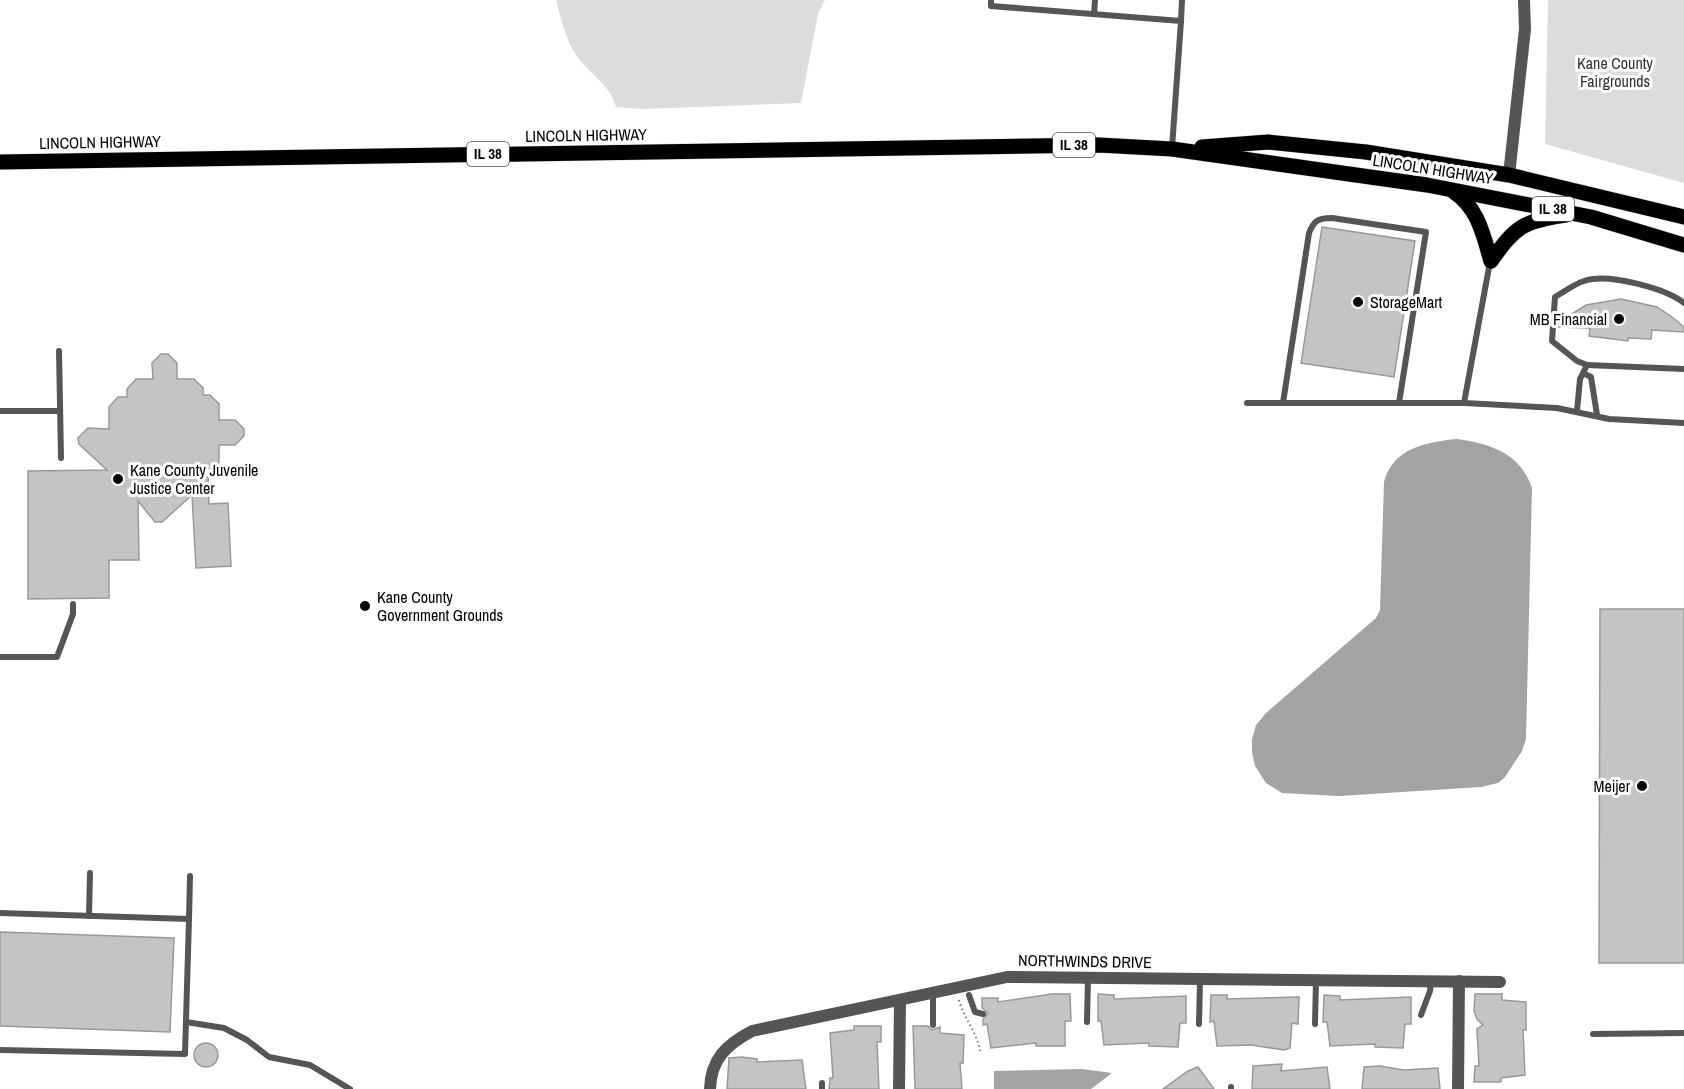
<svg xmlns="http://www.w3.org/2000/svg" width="1684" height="1089" font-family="'Archivo Narrow',sans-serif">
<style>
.green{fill:#dcdcdc}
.water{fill:#a3a3a3}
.building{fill:#c4c4c4;stroke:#999;stroke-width:1.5}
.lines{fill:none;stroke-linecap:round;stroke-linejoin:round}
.primary-casing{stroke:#dbdbdb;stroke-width:16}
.path{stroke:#777;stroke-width:2;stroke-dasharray:1.5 3;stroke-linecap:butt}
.service{stroke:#555;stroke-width:6}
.minor{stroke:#555;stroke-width:12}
.primary{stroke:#000;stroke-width:15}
.poi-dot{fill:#000;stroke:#fff;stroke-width:2}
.labels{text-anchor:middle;stroke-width:6;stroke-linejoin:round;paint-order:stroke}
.shield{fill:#fff;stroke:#4c4c4c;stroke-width:1.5}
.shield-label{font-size:15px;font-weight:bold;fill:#000}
.park-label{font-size:16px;fill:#333;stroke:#fff}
.street-label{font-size:16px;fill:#000;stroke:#fff}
.poi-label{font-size:16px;fill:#000;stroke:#fff;text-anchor:start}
</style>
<rect width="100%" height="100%" fill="#fff"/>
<g class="green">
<path d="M556 0H825L818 14 801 103 642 109 616 107C611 85 588 73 576 55 565 39 561 18 556 0Z"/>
<polygon points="1548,0 1684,0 1684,183 1545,144"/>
</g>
<g class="water">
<path d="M1457 439C1491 444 1520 453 1532 488L1526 739 1522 751 1505 777 1498 783 1481 787 1339 796 1282 793 1266 783 1255 766 1252 752V739L1256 725 1266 713 1376 618 1380 610 1384 482C1393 448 1426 442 1457 439Z"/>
<polygon points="1082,1069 1112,1073 1091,1089 994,1089 994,1071"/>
</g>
<g class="building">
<polygon points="1322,227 1415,241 1394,377 1301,363"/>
<polygon points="1621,299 1657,307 1672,317 1684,327 1684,332 1652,330 1651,339 1628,338 1628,341 1589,336 1590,328 1558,327 1559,322 1586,305"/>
<polygon points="161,354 168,354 177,363 177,379 194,379 203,388 203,395 210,395 219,404 219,420 235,420 244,429 244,436 235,445 219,445 219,462 208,474 209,504 228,503 231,566 196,568 192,495 162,522 155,522 138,501 139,560 109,560 109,598 28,599 28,471 107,470 79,444 78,438 88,428 109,429 109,407 118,397 127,397 127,389 136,379 153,379 152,363"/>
<polygon points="1600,609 1684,609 1684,963 1599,963"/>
<polygon points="0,932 174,938 170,1032 0,1026"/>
<polygon points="1052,994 1070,994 1071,1021 1065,1021 1065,1046 1036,1046 1036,1043 991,1048 987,1024 983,1025 983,1019 988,1013 982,1008 982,998 998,998 998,1002"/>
<polygon points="1098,994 1114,995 1114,999 1186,996 1186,1023 1180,1023 1178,1047 1149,1046 1149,1043 1104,1045 1101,1021 1098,1021"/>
<polygon points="1475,994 1502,994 1502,1000 1526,1002 1526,1030 1523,1030 1525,1075 1501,1078 1501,1082 1474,1082 1475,1066 1479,1066 1477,1029 1483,1025 1477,1019 1474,1011"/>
<polygon points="1211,995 1227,995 1227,999 1299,997 1298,1024 1292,1023 1290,1048 1284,1050 1251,1045 1217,1046 1214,1021 1210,1022"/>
<polygon points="1324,995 1340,996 1340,1000 1411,997 1411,1024 1405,1024 1403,1048 1375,1047 1375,1044 1330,1046 1327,1022 1323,1022"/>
<polygon points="854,1026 881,1026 881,1042 877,1042 879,1089 829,1089 830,1078 833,1078 830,1033 854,1030"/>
<polygon points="913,1026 928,1026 932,1030 940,1027 940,1033 964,1035 963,1063 960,1063 962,1089 915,1089"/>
<circle cx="206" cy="1055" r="12"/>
<polygon points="742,1057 757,1059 757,1062 802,1060 806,1089 727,1089 729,1058"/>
<polygon points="1282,1064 1281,1071 1327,1067 1330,1089 1252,1089 1253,1066"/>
<polygon points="1380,1066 1404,1070 1438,1068 1440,1089 1362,1089 1364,1067"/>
<polygon points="1198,1067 1214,1089 1163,1089 1188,1071"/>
</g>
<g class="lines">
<defs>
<g id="primary">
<polyline points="1202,147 1268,142 1366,152 1509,175 1684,217"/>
<polyline points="0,162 1099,145 1172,149 1427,185 1591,217 1684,245"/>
<path d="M1454 192C1478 208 1483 234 1491 261"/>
<path d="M1491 261C1516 226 1523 221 1566 215"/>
</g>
</defs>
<use href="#primary" class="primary-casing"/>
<path class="path" d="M959 1000C964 1019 977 1032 980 1051"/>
<g class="service">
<polyline points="991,0 991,6 1181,21 1172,148"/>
<polyline points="1094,14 1095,0"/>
<polyline points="1181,21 1182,0"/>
<polyline points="1490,262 1464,403 1557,408 1609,419 1684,423"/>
<polyline points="59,351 61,458"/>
<polyline points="1587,365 1684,369"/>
<polyline points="1585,374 1591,377 1597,415"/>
<polyline points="1247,403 1464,403"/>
<path d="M1283 403 1309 233C1314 220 1319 218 1332 218L1426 232 1399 403"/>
<polyline points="0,411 60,411"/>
<path d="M1577 411 1580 379 1587 365 1577 361 1552 341 1555 297C1564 292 1574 284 1584 281 1608 273 1665 288 1684 303"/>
<polyline points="0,657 57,657 73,614 73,604"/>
<polyline points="0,913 189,919 185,1054 0,1050"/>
<polyline points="89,916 90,873"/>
<polyline points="189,919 190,876"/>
<polyline points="933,993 933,1025"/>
<polyline points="969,995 975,1012 983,1014"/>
<polyline points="1421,1015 1430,991 1431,982"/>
<polyline points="186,1022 224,1028 247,1040 269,1057 310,1065 350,1089"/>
<polyline points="1087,1022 1088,978"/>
<polyline points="1199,1024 1200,979"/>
<polyline points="1315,1024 1316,980"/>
<polyline points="1593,1034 1684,1033"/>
<polyline points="1231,1087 1231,1089"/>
<polyline points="822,1089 822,1083"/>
</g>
<g class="minor">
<polyline points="1509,175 1525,29 1524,0"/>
<path d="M710 1089C711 1059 726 1045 752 1031L1007 977 1500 982"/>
<polyline points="899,1089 900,1000"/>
<polyline points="1458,1089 1459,981"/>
</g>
<use href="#primary" class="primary"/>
</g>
<g class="poi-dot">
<circle cx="1358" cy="302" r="6"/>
<circle cx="1619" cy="319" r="6"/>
<circle cx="118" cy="479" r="6"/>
<circle cx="365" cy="606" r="6"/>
<circle cx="1642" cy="786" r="6"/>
</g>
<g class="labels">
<g class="shield">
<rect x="1053" y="133" width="42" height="24" rx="4.5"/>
<rect x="467" y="142" width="42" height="24" rx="4.5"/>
<rect x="1532" y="197" width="42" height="24" rx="4.5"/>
</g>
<g class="shield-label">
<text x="1074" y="150">IL 38</text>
<text x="488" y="159">IL 38</text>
<text x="1553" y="214">IL 38</text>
</g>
<g class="park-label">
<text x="1615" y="69">Kane County<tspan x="1615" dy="18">Fairgrounds</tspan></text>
</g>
<g class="street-label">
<text transform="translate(586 135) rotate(-1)" y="6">LINCOLN HIGHWAY</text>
<text transform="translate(100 142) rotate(-1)" y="6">LINCOLN HIGHWAY</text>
<text transform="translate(1433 169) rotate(9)" y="6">LINCOLN HIGHWAY</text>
<text transform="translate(1085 961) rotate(1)" y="6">NORTHWINDS DRIVE</text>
</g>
<g class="poi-label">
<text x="1370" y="308">StorageMart</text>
<text x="1607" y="325" text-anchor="end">MB Financial</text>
<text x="130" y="476">Kane County Juvenile<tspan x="130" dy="18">Justice Center</tspan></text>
<text x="377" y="603">Kane County<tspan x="377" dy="18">Government Grounds</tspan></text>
<text x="1630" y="792" text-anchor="end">Meijer</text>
</g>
</g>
</svg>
